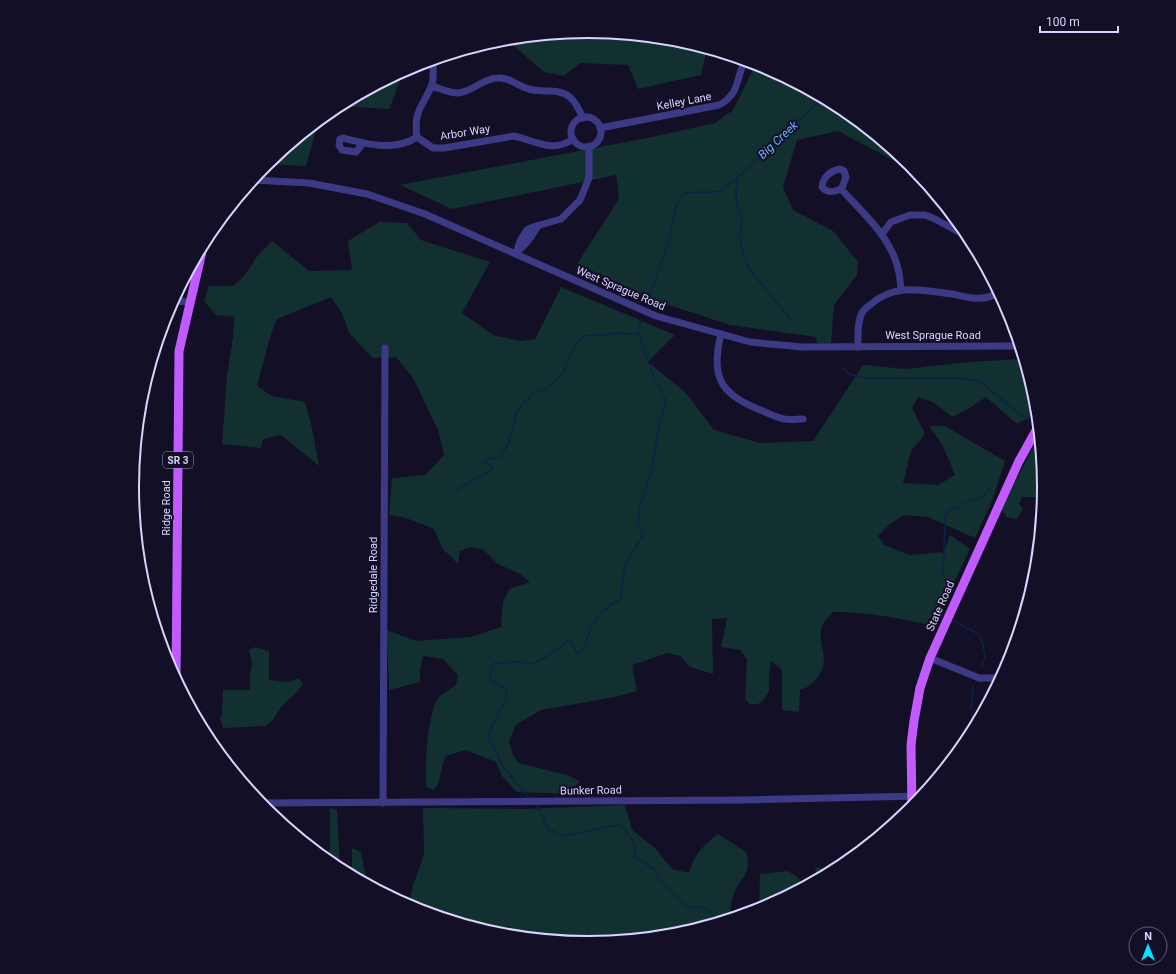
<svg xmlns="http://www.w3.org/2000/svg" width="1176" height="974" font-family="Roboto,sans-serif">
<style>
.green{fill:#12302f}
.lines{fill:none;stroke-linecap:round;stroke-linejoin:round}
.stream{stroke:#0c2248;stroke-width:1.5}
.minor{stroke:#3d3a85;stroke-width:7}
.major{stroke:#c25bff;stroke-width:9}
.labels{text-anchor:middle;stroke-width:4;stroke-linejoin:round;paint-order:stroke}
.shield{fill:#130f26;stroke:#9e99be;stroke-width:1}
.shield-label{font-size:10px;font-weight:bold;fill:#d9d4ff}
.street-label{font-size:11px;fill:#d9d4ff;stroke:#130f26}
.water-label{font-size:12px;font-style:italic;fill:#62b6ff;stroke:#130f26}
.rim{fill:none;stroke:#d9d4ff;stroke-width:2}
</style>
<rect width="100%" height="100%" fill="#130f26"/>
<g class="green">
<polygon points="588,31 677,40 707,49 701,75 638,89 628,65 580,63 564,76 544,72 508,41 498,40"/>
<polygon points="756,64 763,66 842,108 911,165 919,174 838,131 797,140 783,187 793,210 833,231 858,262 857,275 834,305 831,344 817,343 816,337 730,325 663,303 577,264 619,199 616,175 452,209 400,185 652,137 715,123 733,110"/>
<polygon points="404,71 389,109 339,106"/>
<polygon points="319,120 306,166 267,164"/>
<path d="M379 222 407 223 421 240 490 262 462 313 493 335 520 341 535 339 561 287 675 335 648 362 685 392 714 430 760 443 813 441 863 365 906 369 968 362 1023 359C1026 369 1041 406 1033 414 1029 418 1022 421 1017 424L986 397 970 408 952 417 933 402 918 397 912 408 925 434 911 451 903 483 938 485 955 475 943 446 929 426H945L1005 461 992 501 975 538 928 517 904 515 890 524 878 536 884 545 909 555 944 552 950 535 970 549 933 626C900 618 867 612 833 612 829 617 821 624 821 630 819 648 831 661 817 678 811 685 809 687 800 690L799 712 782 710V670L771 661 769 676V692L761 703 751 705 745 699 747 659 740 650 721 647 727 618 712 619 713 674 690 667 680 656 668 653 632 665 637 691 615 697 541 710 516 725 509 741 513 755 519 763 567 775 580 781 569 794 517 792 502 776 496 762 466 750 445 756 438 784 433 790 426 787C425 767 427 717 437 700 440 694 451 689 456 685L458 675 443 659 423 656 420 669V682L389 690 387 630 416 641 471 637 501 627 503 602 509 589 530 582 520 574 498 564 484 550 471 547 460 551 458 564 442 548 434 529 406 518 389 515 392 478 425 475 444 455 438 430 413 378 396 357 373 358 349 333 342 313 331 297 277 319 271 334 257 386 272 396 305 402 312 428 319 466 281 435 263 439 261 448 222 444 227 376 233 337 234 317 216 315 204 301 209 286H233L244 276 258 255 272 241 309 271 352 270 348 241Z"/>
<polygon points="1039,440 1044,487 1043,502 1037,497 1022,497 1019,504 1023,509 1017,519 1007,517 1001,509 1033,448"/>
<polygon points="255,647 269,651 269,680 288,682 299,678 303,684 297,692 282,706 272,721 265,726 223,728 220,718 222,714 223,690 250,690 250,674 252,664 249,650"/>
<path d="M625 805 632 830 655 848 672 869 689 873C695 854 703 845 718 834L746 852C753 876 739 877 733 896 731 902 730 912 731 918L677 934 588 943 499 934 409 906 412 888 424 855 423 808 523 809Z"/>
<polygon points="330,808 337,810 340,866 342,870 334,866 320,854 330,850"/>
<polygon points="352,848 361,852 367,883 352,875"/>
<polygon points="815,867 833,870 818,879"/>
<polygon points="788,871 800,879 799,889 759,909 760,874"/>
</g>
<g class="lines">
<g class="stream">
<polyline points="737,179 736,199 742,220 740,241 744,259 752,273 790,318"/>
<path d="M648 300C655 279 664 258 670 237 673 225 673 202 684 194 690 190 710 194 720 191 724 189 729 185 733 182L823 98"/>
<polyline points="842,367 849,374 866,378 958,378 980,381 1022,416 1029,420"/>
<path d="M456 491 461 487 492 470V466L485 463 484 460 500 457 508 444 517 412 524 402 529 399 533 392 546 389 553 383 565 370 566 362C574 355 573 341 584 336L613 334 615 333 630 334 639 333"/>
<polyline points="941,603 940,599 943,595 948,593 950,586 950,582 943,577 945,519 950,509 958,507 967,501 981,499 987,491 992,487"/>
<polyline points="953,621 973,631 981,637 985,656 982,667"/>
<path d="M973 686C973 699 967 713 976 724"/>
<path d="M529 798 501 764 498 754 488 739 490 730 506 699V689L489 679 494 663 522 662 534 664 551 654 567 641 572 643 576 652H581C586 647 586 642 588 635 595 616 604 608 621 599L624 569 628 560 643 535 638 526 639 509 651 472 659 426 666 401 654 378 645 353 638 331 641 321"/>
<path d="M537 805 548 829 564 836 610 826 621 825 635 844V857L655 870 659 880 689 908C703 905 710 909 718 922"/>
</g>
<g class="minor">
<path d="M433 60C433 67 434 78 432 85 423 106 413 111 417 137L433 148H444L514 136C534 140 552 154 573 139"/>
<path d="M431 86C439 88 449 93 458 93 472 92 483 78 498 78 509 77 516 85 526 88 533 91 540 91 547 91 569 90 575 100 583 118"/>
<circle cx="586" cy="132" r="15"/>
<path d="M600 128 719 105C740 94 736 78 745 60"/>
<path d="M363 143 356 152 342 150 339 145 340 139 343 138C367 144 395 152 417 137"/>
<path d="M840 169 844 171 846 177 842 188C835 192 828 194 822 187 823 177 830 171 840 169Z"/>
<polyline points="253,180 309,183 367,194 425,214 656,316 750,342 802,347 1019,346"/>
<path d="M841 189C862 212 888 234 897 265 900 273 900 282 901 290"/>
<polyline points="882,234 891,222 910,215 925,215 933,218 970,238"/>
<polyline points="517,253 528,241 538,226"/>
<polyline points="516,254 520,241 527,230 533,227 561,219 580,200 589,178 589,146"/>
<polyline points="173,301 190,302"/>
<path d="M721 334C711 374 718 393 758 409 766 412 775 417 784 419 790 420 797 419 803 419"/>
<path d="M858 347C858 336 857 320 863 311 865 309 868 306 870 305 894 283 922 290 952 294 968 297 983 303 999 292"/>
<polyline points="930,658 979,678 1001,678"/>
<polyline points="260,803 743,800 921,796"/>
<polyline points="383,803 385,348"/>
</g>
<g class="major">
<polyline points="176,679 179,351 204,243"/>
<polyline points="912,808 911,745 914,721 920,688 930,658 1019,461 1038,427"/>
</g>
</g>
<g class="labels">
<rect class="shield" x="163" y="452" width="30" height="16" rx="3"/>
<g class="shield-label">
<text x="178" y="464">SR 3</text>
</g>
<g class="street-label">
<text transform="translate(684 101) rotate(-11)" y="4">Kelley Lane</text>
<text transform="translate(465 132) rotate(-9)" y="4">Arbor Way</text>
<text transform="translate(621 288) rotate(23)" y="4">West Sprague Road</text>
<text x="933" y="339">West Sprague Road</text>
<text transform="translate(166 508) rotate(-90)" y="4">Ridge Road</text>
<text transform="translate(373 575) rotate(-90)" y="4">Ridgedale Road</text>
<text transform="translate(940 606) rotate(-66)" y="4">State Road</text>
<text transform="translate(591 790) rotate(-1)" y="4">Bunker Road</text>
</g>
<g class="water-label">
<text transform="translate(778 140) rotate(-43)" y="4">Big Creek</text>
</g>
</g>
<path d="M0 0H1176V974H0ZM139 487a449 449 0 1 1 898 0a449 449 0 1 1-898 0Z" fill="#130f26" fill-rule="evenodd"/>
<path class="rim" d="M139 487a449 449 0 1 1 898 0a449 449 0 1 1-898 0Z"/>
<g transform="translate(1148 946)"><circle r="19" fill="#130f26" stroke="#625e7d"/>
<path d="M0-3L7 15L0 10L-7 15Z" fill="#00e5ff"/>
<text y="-6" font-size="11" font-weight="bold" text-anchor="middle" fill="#d9d4ff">N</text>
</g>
<path d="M1040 26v6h78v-6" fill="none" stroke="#d9d4ff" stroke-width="2"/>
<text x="1046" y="26" font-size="12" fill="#d9d4ff" stroke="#130f26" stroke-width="3" paint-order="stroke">100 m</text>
</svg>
